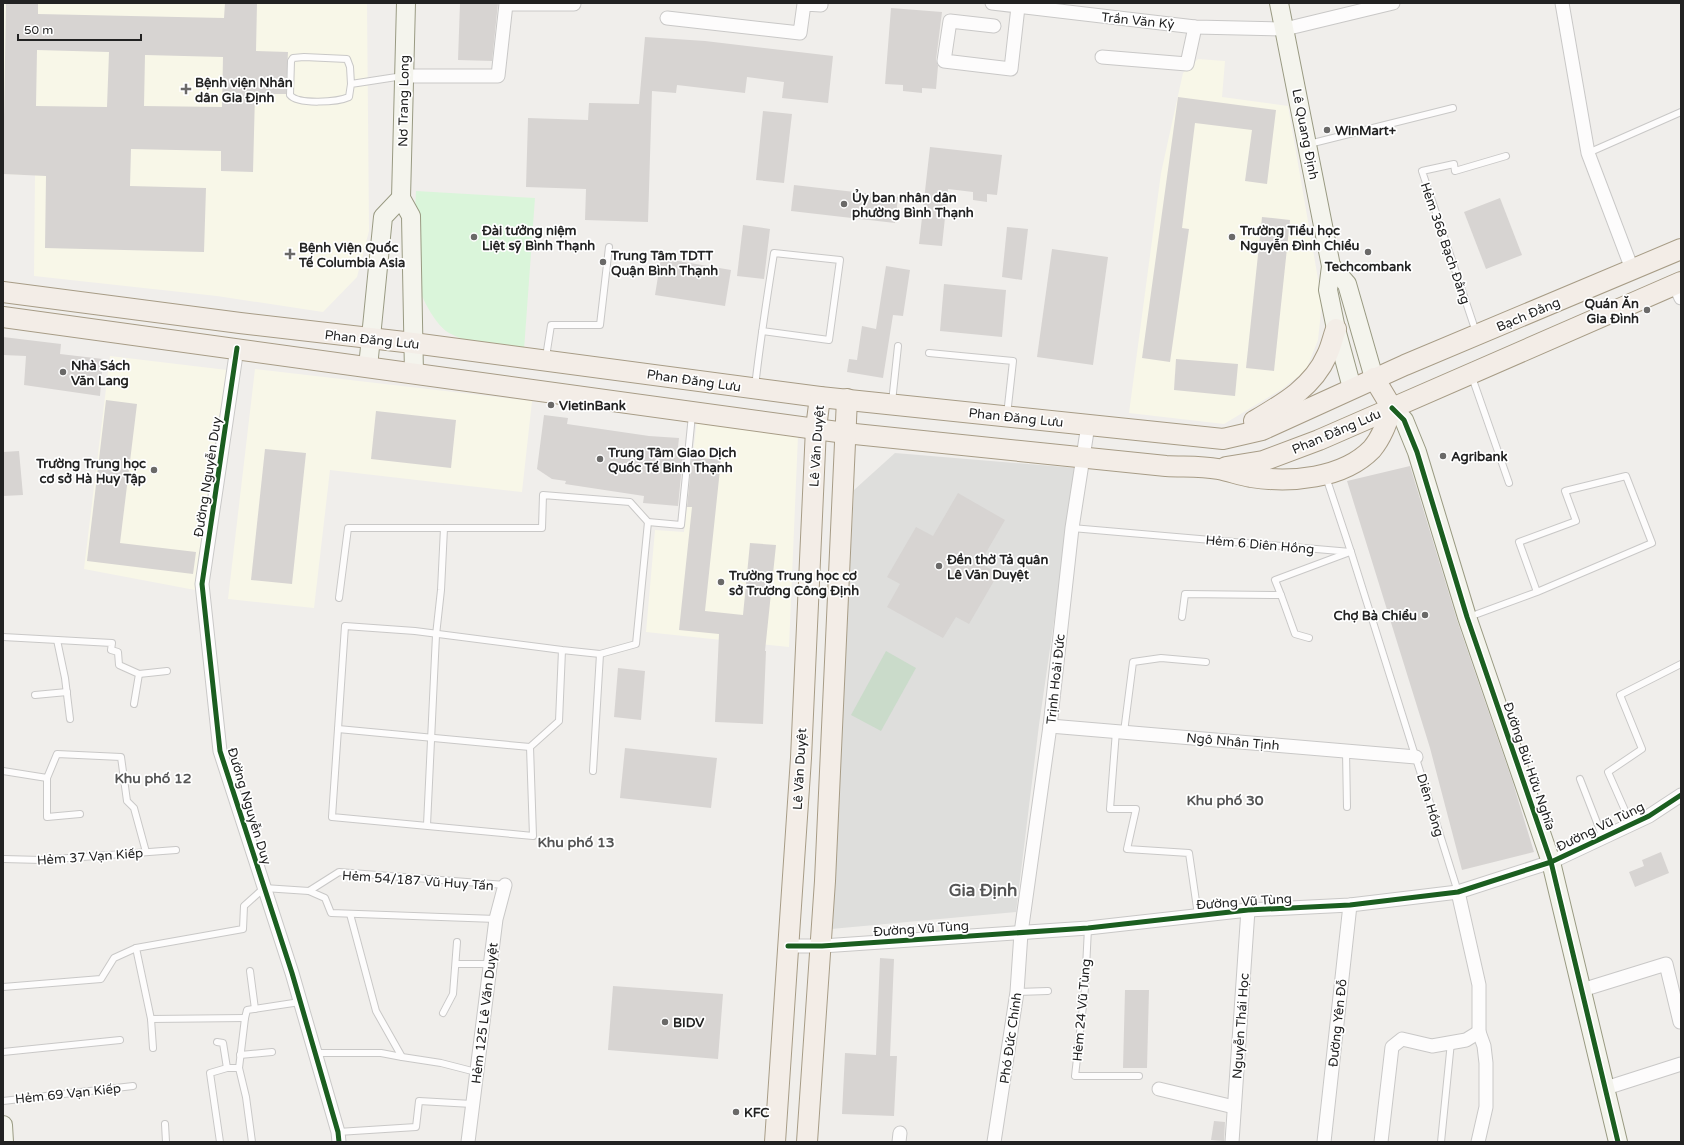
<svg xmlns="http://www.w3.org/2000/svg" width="1684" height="1145" font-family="'Varela Round',sans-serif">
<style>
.education{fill:#f8f7e8}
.religious{fill:#dededc}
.cemetery{fill:#cadbca}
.park{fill:#daf5da}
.building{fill:#d7d4d2;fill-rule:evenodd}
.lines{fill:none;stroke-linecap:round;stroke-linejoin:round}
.lane-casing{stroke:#c9c8c7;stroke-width:8}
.street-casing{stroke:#c9c8c7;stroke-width:15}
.secondary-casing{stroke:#999a82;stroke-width:20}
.primary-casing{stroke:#a79c86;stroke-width:22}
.lane{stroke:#fdfcfc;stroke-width:6}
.street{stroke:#fdfcfc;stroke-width:13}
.secondary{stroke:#f4f4ed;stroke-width:18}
.primary{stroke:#f3ede7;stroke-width:20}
.cycleway-casing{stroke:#fff;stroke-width:8}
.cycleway{stroke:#1b5e20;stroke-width:5}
.poi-dot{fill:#6a6968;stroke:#fff;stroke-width:1.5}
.labels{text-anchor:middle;stroke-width:3.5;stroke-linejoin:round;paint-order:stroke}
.street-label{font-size:13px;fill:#222;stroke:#fff}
.poi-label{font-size:13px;font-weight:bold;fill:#222;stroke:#fff;text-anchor:start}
.neighbourhood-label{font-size:14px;font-weight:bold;fill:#555;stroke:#fff}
.district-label{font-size:17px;font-weight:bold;fill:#555;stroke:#fff}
</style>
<rect width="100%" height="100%" fill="#f0eeeb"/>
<g class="education">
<polygon points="3,3 367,3 369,231 357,277 323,312 217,296 34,276 35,175 3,174"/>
<polygon points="1198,59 1225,61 1222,97 1288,106 1322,302 1318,340 1306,370 1282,389 1224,424 1129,413 1161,173 1183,73"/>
<polygon points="110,356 227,370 195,590 84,569"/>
<polygon points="255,369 532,401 522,492 330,470 314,608 228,599"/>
<polygon points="697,420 798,436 789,647 646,632 655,530 684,532"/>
</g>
<polygon class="religious" points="895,453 1076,468 1039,725 1016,912 831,929 854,490"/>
<polygon class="cemetery" points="886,651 916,668 881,731 851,715"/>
<path class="park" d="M416 191 535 198 524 350C503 347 468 344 449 333 431 322 417 287 412 267Z"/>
<g class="building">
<path d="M6 3H38V14L224 18 225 3H257L256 51 288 52 286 94H255L253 172 221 171V151L131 149 130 186 206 188 204 252 45 248 46 176 3 174ZM37 50 109 52 107 107 36 106ZM145 55 223 57 222 107 144 106Z"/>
<polygon points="460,3 498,3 492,61 458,60"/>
<polygon points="891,8 942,12 936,60 938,66 936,89 922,88 922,93 903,91 903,85 885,84"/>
<polygon points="645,37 705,41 833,56 828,103 782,98 784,82 747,77 745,93 677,85 676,93 652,91 648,222 585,220 586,189 526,187 528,118 588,120 589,103 639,104"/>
<polygon points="1178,97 1276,110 1267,184 1245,181 1252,130 1195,123 1182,228 1189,229 1170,362 1142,358"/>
<polygon points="763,111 792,114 784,183 756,180"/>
<polygon points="930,147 1002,155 997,195 987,194 987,202 973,200 973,192 948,189 942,246 919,244"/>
<polygon points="794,185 898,197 895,223 791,211"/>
<polygon points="1500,198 1522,255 1486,269 1464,212"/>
<polygon points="1262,217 1290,220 1274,371 1246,368"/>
<polygon points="743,225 770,229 764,279 737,276"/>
<polygon points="1007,227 1028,229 1022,280 1002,277"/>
<polygon points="1052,249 1108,257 1093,365 1037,357"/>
<polygon points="661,258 731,270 725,306 655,295"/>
<polygon points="886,266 910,270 903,316 893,315 883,378 847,372 849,359 857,360 862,326 876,329"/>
<polygon points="944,284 1006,290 1002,337 940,331"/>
<polygon points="3,337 61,344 60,354 103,359 100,396 24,385 26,356 3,355"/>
<polygon points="1176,359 1238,364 1235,396 1174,390"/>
<polygon points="106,400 137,404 120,543 196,552 193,574 87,561"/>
<polygon points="376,411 456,420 451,468 371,459"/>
<polygon points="544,415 568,418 567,424 649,436 679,438 677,456 683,456 678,506 643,503 644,496 565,484 566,481 552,479 537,469"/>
<polygon points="265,449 306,453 292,584 251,580"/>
<polygon points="19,451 23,495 3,496 3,452"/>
<polygon points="692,457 721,460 705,611 743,615 750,543 776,545 765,651 766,651 763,724 715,722 719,634 679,630 692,507 687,507"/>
<polygon points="1410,466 1457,620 1512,780 1534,852 1462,870 1430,748 1347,481"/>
<polygon points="958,493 1005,520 980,563 998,574 969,624 956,617 943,638 887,607 900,584 887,577 916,527 933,536"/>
<polygon points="618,668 645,671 641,720 614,717"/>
<polygon points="625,748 717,758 711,808 620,798"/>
<polygon points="1661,852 1669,873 1635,887 1629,872 1644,866 1642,860"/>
<polygon points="880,958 894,959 890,1056 897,1056 894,1116 842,1114 845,1053 876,1055"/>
<polygon points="613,986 723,994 718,1059 608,1050"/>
<polygon points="1125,990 1149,990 1147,1068 1123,1068"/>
<polygon points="1214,1121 1225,1122 1224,1141 1211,1140"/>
</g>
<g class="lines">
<defs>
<g id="lane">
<path d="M351 84 350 67 347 59 304 57 293 58 291 61 290 95C298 105 338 102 349 97L351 84 403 76"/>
<polyline points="1309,144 1453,108"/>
<polyline points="1588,153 1681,112"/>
<polyline points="1476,332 1422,171 1454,164 1455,171 1506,156"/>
<polyline points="929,353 1013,361 1007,415"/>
<polyline points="546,357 551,325 600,325 609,247"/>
<polyline points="1472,377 1509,483"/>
<path d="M755 387C760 342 767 297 774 253L840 260 829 340 762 331"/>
<polyline points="892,402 898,346"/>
<polyline points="1326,477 1351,552 1458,892"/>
<polyline points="1072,528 1351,552"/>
<polyline points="1281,595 1295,634 1309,638"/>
<polyline points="339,598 348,528 542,528 543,495 630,502 648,522 681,525 692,415"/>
<polyline points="1182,617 1185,594 1281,595 1275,580 1350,552"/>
<polyline points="1469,617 1537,592 1519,542 1576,521 1565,491 1626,476 1652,543 1537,592"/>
<polyline points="3,637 112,643 111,650 118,652 119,665 139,674 134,704"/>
<polyline points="57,640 65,678 70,719"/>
<polyline points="562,650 415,631 345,626 332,817 533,836 530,747 559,721 562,650 600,654 636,644 648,522"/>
<polyline points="139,674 167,671"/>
<polyline points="35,695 67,692"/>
<polyline points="338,729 530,747"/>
<polyline points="1116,731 1110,809 1136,809 1127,849 1189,853 1198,915"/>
<polyline points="1124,732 1133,662 1161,658 1206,662"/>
<polyline points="1346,751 1347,807"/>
<polyline points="3,771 47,778 57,754 121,757 127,801 134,808 146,852"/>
<polyline points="593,771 600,654"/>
<polyline points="47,778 47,817 80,814"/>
<polyline points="1580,779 1603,838"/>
<polyline points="1631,824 1608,772 1642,749 1620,695 1681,664"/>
<polyline points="427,825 436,635 441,590 444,528"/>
<polyline points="3,859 42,860 176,850"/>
<polyline points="309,891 325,898 331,913 496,919"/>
<polyline points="350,914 376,1011 402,1057 441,1063 476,1072"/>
<polyline points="1088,928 1085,988 1075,1076 1139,1076"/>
<polyline points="136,948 151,1019 153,1048"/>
<polyline points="456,964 489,964"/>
<polyline points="250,971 255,1009"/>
<polyline points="3,987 101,979 114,958 136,948 243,929 244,906 264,888 309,891 339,872 505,885"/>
<polyline points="1017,992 1048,991"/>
<polyline points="443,1013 453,994 457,942"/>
<polyline points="151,1019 245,1018"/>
<polyline points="217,1042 223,1043 227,1068"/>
<polyline points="3,1052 120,1040"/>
<polyline points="315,1053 381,1053 402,1057"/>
<polyline points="240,1055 272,1052"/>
<polyline points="3,1101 133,1086"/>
<polyline points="165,1124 166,1142"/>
<polyline points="338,1132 416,1127 419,1101 472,1104"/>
<polyline points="220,1142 210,1073 227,1068 239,1068"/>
<polyline points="252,1142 246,1097 239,1068 245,1018 247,1010 300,1002"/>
<polyline points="1441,1142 1451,1042"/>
</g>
<g id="street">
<polyline points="992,3 1195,27 1285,29 1393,3"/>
<polyline points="1562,3 1588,153 1632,269"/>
<polyline points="667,18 800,33 804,4 821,5 821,3"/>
<polyline points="994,26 950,21 944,61 1011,69 1018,7"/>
<polyline points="1102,57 1187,64 1195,27"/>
<polyline points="404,76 498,76 506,4 574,4"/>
<polyline points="1675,285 1681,298"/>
<polyline points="237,348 202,584 220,751 292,973 338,1132 339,1142"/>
<polyline points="1050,726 1416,757"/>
<polyline points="1458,892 1479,985 1479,1032 1484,1046 1486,1063 1486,1107 1478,1142"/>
<polyline points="788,946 822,946 1088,928 1248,910 1350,905 1458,892 1551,862 1649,816 1681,795"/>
<polyline points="1582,990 1666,964 1680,1022"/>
<polyline points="1606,1088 1681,1064"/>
<polyline points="1159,1089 1234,1107"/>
<polyline points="468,1142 496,919 505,885"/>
<polyline points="899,1142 900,1133"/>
<polyline points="994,1142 1017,992 1021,933 1050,726 1072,528 1088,425"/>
<polyline points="1232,1142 1248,910"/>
<polyline points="1324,1142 1350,905"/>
<polyline points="1381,1142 1392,1047 1402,1039 1432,1046 1466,1040 1479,1032"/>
</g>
<g id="secondary">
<polyline points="406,3 401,198 411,216 414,374"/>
<polyline points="1279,3 1331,266 1328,290 1336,329 1352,388"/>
<polyline points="1331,266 1347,284 1374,378"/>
<polyline points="368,367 383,217 401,198"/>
<polyline points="1392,408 1404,420 1417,452 1467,617 1551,862 1618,1142"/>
<polyline points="3,1125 4,1142"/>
</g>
<g id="primary">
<polyline points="3,292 240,323 413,343 820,397 1223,439 1262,430 1405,365 1681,249"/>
<path d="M3 317 845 433 1166 466C1183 467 1201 466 1218 469 1229 471 1240 475 1251 477 1290 483 1343 479 1372 449 1382 437 1387 422 1392 408"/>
<polyline points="1374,378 1392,408"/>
<path d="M1254 421C1283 404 1313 387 1327 355 1331 347 1333 337 1336 329"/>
<polyline points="1226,467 1263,461 1319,440 1681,282"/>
<polyline points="775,1142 801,758 816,428 820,397"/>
<polyline points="807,1142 825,881 847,399"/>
</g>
</defs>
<use href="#lane" class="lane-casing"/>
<use href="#street" class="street-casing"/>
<use href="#secondary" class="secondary-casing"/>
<use href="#primary" class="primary-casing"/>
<use href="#lane" class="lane"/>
<use href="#street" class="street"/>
<use href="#secondary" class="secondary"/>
<use href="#primary" class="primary"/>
<defs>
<g id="cycleway">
<polyline points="237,348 202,584 220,751 292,973 338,1132 339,1142"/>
<polyline points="1392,408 1404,420 1417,452 1467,617 1551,862 1618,1142"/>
<polyline points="788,946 822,946 1088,928 1248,910 1350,905 1458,892 1551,862 1649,816 1681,795"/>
</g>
</defs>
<use href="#cycleway" class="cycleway-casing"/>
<use href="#cycleway" class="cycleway"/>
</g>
<g class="poi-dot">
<path d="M184 83h4v4h4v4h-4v4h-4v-4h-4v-4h4z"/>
<circle cx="1327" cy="130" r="4"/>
<circle cx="844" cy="204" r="4"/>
<circle cx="474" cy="237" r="4"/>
<circle cx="1232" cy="237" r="4"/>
<circle cx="1368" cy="252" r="4"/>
<path d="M288 248h4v4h4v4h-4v4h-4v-4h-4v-4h4z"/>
<circle cx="603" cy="262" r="4"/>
<circle cx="1647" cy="310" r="4"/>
<circle cx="63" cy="372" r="4"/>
<circle cx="551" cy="405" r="4"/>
<circle cx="1443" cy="456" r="4"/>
<circle cx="600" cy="459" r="4"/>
<circle cx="154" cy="470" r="4"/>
<circle cx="939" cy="566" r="4"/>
<circle cx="721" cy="582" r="4"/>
<circle cx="1425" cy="615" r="4"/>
<circle cx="665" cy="1022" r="4"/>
<circle cx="736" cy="1112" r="4"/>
</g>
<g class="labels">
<g class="street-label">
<text transform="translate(1138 20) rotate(6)" y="5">Trần Văn Kỷ</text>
<text transform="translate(403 101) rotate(-89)" y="5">Nơ Trang Long</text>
<text transform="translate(1306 134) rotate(79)" y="5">Lê Quang Định</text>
<text transform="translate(1446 243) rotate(71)" y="5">Hẻm 368 Bạch Đằng</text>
<text transform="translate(1528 314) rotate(-23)" y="5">Bạch Đằng</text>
<text transform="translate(372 339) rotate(6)" y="5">Phan Đăng Lưu</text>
<text transform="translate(694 380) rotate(8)" y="5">Phan Đăng Lưu</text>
<text transform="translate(1016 417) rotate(6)" y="5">Phan Đăng Lưu</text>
<text transform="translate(1336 431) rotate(-23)" y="5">Phan Đăng Lưu</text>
<text transform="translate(816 446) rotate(-86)" y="5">Lê Văn Duyệt</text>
<text transform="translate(207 477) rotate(-81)" y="5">Đường Nguyễn Duy</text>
<text transform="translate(1260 544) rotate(5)" y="5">Hẻm 6 Diên Hồng</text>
<text transform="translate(1055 679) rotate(-84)" y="5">Trịnh Hoài Đức</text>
<text transform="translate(1233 741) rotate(5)" y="5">Ngô Nhân Tịnh</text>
<text transform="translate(1530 766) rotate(71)" y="5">Đường Bùi Hữu Nghĩa</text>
<text transform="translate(799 769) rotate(-87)" y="5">Lê Văn Duyệt</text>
<text transform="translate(1431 805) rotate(73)" y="5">Diên Hồng</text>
<text transform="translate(250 806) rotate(73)" y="5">Đường Nguyễn Duy</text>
<text transform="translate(1600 826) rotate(-26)" y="5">Đường Vũ Tùng</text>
<text transform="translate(90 856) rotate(-4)" y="5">Hẻm 37 Vạn Kiếp</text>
<text transform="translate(418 880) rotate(4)" y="5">Hẻm 54/187 Vũ Huy Tấn</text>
<text transform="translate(1244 901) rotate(-4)" y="5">Đường Vũ Tùng</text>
<text transform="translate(921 928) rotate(-4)" y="5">Đường Vũ Tùng</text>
<text transform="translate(1081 1010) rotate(-85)" y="5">Hẻm 24 Vũ Tùng</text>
<text transform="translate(484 1013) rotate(-83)" y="5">Hẻm 125 Lê Văn Duyệt</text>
<text transform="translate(1337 1023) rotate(-84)" y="5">Đường Yên Đỗ</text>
<text transform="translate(1240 1026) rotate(-86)" y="5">Nguyễn Thái Học</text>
<text transform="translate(1010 1038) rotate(-82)" y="5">Phó Đức Chính</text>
<text transform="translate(68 1093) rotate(-6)" y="5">Hẻm 69 Vạn Kiếp</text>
</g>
<g class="poi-label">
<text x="195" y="87">Bệnh viện Nhân<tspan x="195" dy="15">dân Gia Định</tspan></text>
<text x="1335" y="135">WinMart+</text>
<text x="852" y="202">Ủy ban nhân dân<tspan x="852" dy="15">phường Bình Thạnh</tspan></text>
<text x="482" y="235">Đài tưởng niệm<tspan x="482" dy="15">Liệt sỹ Bình Thạnh</tspan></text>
<text x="1240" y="235">Trường Tiểu học<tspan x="1240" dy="15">Nguyễn Đình Chiểu</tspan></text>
<text x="299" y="252">Bệnh Viện Quốc<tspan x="299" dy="15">Tế Columbia Asia</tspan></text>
<text x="611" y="260">Trung Tâm TDTT<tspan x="611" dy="15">Quận Bình Thạnh</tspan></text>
<text x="1368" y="271" text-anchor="middle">Techcombank</text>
<text x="1639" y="308" text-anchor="end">Quán Ăn<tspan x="1639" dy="15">Gia Đình</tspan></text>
<text x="71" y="370">Nhà Sách<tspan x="71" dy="15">Văn Lang</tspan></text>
<text x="559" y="410">VietinBank</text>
<text x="608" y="457">Trung Tâm Giao Dịch<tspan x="608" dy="15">Quốc Tế Binh Thạnh</tspan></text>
<text x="1451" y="461">Agribank</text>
<text x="146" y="468" text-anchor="end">Trường Trung học<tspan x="146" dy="15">cơ sở Hà Huy Tập</tspan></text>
<text x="947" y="564">Đền thờ Tả quân<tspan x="947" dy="15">Lê Văn Duyệt</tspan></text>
<text x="729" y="580">Trường Trung học cơ<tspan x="729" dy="15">sở Trương Công Định</tspan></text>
<text x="1417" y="620" text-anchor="end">Chợ Bà Chiểu</text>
<text x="673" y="1027">BIDV</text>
<text x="744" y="1117">KFC</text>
</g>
<g class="neighbourhood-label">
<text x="153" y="783">Khu phố 12</text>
<text x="1225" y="805">Khu phố 30</text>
<text x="576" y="847">Khu phố 13</text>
</g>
<g class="district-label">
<text x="983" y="896">Gia Định</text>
</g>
</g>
<rect width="1684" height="1145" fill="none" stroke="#222222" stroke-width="8"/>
<path d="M18 34v6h123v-6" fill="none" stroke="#222222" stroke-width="2"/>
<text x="24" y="34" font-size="12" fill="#222222" stroke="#ffffff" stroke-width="3" paint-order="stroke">50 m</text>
</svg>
